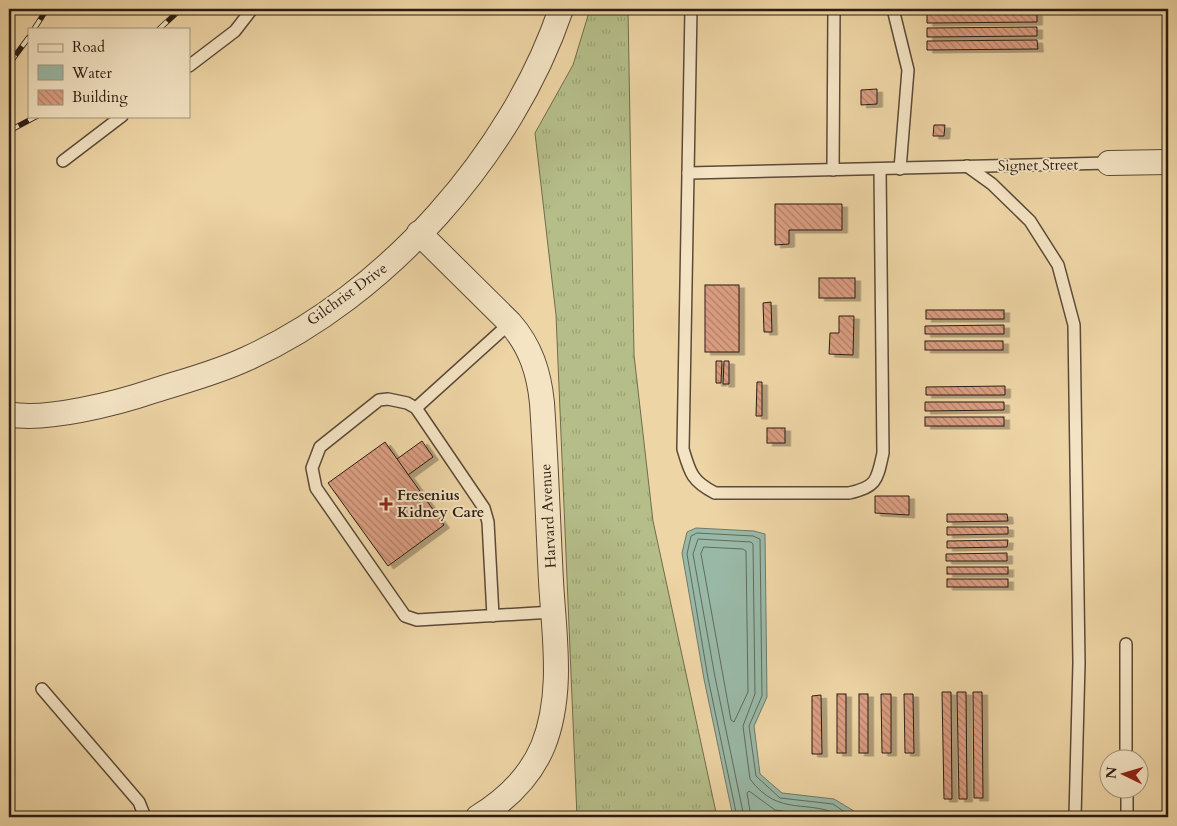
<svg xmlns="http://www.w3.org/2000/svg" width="1177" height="826" font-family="Cardo,serif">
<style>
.grass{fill:url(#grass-tufts);stroke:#706d4e}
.water{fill:#99b9a7;stroke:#6d7a6c}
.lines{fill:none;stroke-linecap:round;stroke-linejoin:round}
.shore{stroke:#626a5d;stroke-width:1}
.building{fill:url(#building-back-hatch);stroke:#2a1c13;filter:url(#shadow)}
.lane-casing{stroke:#5b4a38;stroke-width:14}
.street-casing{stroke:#5b4a38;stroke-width:26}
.lane{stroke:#f4e4c4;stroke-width:11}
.street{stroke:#f4e4c4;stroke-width:24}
.rail-casing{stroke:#2a1c13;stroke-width:5.5}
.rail{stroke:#f4e4c4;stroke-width:4;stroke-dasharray:11;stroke-linecap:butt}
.poi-dot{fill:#8f2418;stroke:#f4e4c4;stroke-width:2}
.labels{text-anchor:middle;stroke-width:4;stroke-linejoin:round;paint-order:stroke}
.street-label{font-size:15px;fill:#2a1c13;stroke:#f4e4c4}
.poi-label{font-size:15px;font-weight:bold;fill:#2a1c13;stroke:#f4e4c4;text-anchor:start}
</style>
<defs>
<pattern id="grass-tufts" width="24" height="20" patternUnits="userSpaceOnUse" patternTransform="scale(1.25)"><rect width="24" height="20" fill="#b5be89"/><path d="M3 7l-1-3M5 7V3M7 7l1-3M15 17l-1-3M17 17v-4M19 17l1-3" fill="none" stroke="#9ca375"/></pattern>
<pattern id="building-back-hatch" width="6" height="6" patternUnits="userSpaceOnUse" patternTransform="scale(1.25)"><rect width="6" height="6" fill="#db9e82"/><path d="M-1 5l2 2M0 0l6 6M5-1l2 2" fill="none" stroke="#b28069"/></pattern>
<filter id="shadow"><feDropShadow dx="5.5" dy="3" stdDeviation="0" flood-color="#0004"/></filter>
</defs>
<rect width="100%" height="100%" fill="#eed5a5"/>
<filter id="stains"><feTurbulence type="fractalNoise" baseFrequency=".004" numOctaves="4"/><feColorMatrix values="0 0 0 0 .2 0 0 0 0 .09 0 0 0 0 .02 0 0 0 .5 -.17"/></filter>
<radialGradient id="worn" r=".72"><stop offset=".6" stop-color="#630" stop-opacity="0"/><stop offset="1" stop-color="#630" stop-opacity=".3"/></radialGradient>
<polygon class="grass" points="590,9 628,9 634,355 653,521 717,817 577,817 556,315 535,133 573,65"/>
<polygon class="water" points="696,528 754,531 765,534 767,697 754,726 760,774 782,793 834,799 854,811 858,817 733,817 704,679 682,553 687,532"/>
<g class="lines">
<g class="shore">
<polygon points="704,547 743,549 746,551 748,692 734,722 731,720 701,554"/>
<polyline points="737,817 708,678 687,554 691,536 697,533 753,536 760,539 762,696 749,726 756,776 780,798 833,804 852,817"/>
<path d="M744 817 715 677 693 554 698 539 751 542 753 544 755 694 743 726 750 779C780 819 808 797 843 817"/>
<polyline points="751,817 747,793 749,791 775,810 826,817"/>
</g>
</g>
<g class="building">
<rect x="821" y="9" width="29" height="2"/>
<polygon points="927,9 1037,9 927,10"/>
<polygon points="927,13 1037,13 1037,22 927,23"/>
<polygon points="1037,27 1037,36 927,37 927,28"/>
<polygon points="1037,40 1038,49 927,50 927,41"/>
<polygon points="877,89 877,104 861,105 861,90"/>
<polygon points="934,125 945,125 944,136 933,136"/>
<polygon points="775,204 842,204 842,230 789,230 789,244 775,245"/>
<rect x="819" y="278" width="36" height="20"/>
<rect x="705" y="285" width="34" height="67"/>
<polygon points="771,302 772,332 764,332 763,303"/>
<rect x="926" y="310" width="78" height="9"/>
<polygon points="839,316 854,316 853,355 829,354 830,333 839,333"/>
<polygon points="1004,325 1004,334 925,334 925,326"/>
<rect x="925" y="341" width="78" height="9"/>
<polygon points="716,361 722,361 721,383 716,383"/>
<polygon points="724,361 729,361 729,384 723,384"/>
<polygon points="757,382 762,382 762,416 756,416"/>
<polygon points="1005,386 1005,395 926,395 926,387"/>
<polygon points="925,402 1004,402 1004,410 925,411"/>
<rect x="925" y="417" width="79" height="9"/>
<rect x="767" y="428" width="18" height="15"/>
<polygon points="422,441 433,457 408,475 397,459"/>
<polygon points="385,442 444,525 388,566 328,483"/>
<polygon points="875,496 909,496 909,515 875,513"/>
<polygon points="947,514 1007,514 1008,521 947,522"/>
<polygon points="947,527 1008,527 1008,534 947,535"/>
<polygon points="1008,540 1007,547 947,548 947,541"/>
<polygon points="1007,553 1007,561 946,561 946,554"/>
<rect x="947" y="567" width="61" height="7"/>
<rect x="947" y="579" width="61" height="8"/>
<polygon points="942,692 951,692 952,799 944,799"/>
<polygon points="957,692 966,692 967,799 959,799"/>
<polygon points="973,692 982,692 983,798 974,798"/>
<rect x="837" y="694" width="9" height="59"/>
<rect x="859" y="694" width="9" height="59"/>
<polygon points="881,694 891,694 891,753 882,753"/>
<polygon points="904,694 913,694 914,753 905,753"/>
<polygon points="821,695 822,754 812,754 812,696"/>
</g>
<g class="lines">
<defs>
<g id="lane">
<path d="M691 9 683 449C690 473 692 481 715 493H849C877 487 877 480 883 453L880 169"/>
<polyline points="893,9 908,70 900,169"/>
<polyline points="189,66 235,31 252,9"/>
<polyline points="63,161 122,116"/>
<polyline points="967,166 992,184 1030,221 1058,265 1074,325 1079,663 1075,817"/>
<polyline points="833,170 834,9"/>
<polyline points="688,173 1109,163"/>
<polyline points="416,408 510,323"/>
<polyline points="493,616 488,522 484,508 416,408 407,403 388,399 379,400 320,447 312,468 316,488 405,616 417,620 553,612"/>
<polyline points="1126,644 1126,758"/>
<polyline points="42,689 139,802 145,817"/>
<polyline points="1127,788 1127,817"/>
</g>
<g id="street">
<polyline points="1109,163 1168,162"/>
<path d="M419 233 510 323C531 347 539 373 542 403 546 462 548 522 551 581 554 635 564 694 543 746 530 777 506 800 478 817"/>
<path d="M9 414C44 422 118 403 153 391 184 381 216 373 246 359 386 296 512 154 561 9"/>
</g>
</defs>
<use href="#lane" class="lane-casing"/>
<use href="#street" class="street-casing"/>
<use href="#lane" class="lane"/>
<use href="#street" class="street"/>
<defs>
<g id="rail">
<polyline points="34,29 47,9"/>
<polyline points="159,29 181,9"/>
<polyline points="9,64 29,37"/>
<polyline points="9,131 37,116"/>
</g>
</defs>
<use href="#rail" class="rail-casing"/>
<use href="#rail" class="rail"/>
</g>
<path class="poi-dot" d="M383.5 496.5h5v5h5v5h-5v5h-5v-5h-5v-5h5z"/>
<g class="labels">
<g class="street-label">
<text transform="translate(1038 165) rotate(-1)" y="5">Signet Street</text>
<text transform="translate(347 294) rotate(-36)" y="5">Gilchrist Drive</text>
<text transform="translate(548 516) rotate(-93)" y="5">Harvard Avenue</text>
</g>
<g class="poi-label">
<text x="397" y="500">Fresenius<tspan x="397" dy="17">Kidney Care</tspan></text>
</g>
</g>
<rect width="1177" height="826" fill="none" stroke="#eed5a5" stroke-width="30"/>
<rect x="10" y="10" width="1157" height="806" fill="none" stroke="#2a1c13" stroke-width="2.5"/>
<rect x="15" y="15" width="1147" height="796" fill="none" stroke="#2a1c13"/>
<rect x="28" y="28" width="162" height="90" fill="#f4e4c4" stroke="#a3947d"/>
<rect x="38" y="44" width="25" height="8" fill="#f4e4c4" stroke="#a3947d"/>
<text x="72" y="52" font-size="15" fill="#2a1c13">Road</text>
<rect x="38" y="65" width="25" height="15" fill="#99b9a7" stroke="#a3947d"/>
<text x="72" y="78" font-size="15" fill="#2a1c13">Water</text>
<rect x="38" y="90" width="25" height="15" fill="url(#building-back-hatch)" stroke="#a3947d"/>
<text x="72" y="102" font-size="15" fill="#2a1c13">Building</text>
<g transform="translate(1124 774) rotate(275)"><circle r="24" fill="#f4e4c4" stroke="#a3947d"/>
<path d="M0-4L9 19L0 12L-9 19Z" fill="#8f2418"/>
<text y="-8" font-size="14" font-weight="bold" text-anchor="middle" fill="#2a1c13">N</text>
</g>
<rect width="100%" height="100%" filter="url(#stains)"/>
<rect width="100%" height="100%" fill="url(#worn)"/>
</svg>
